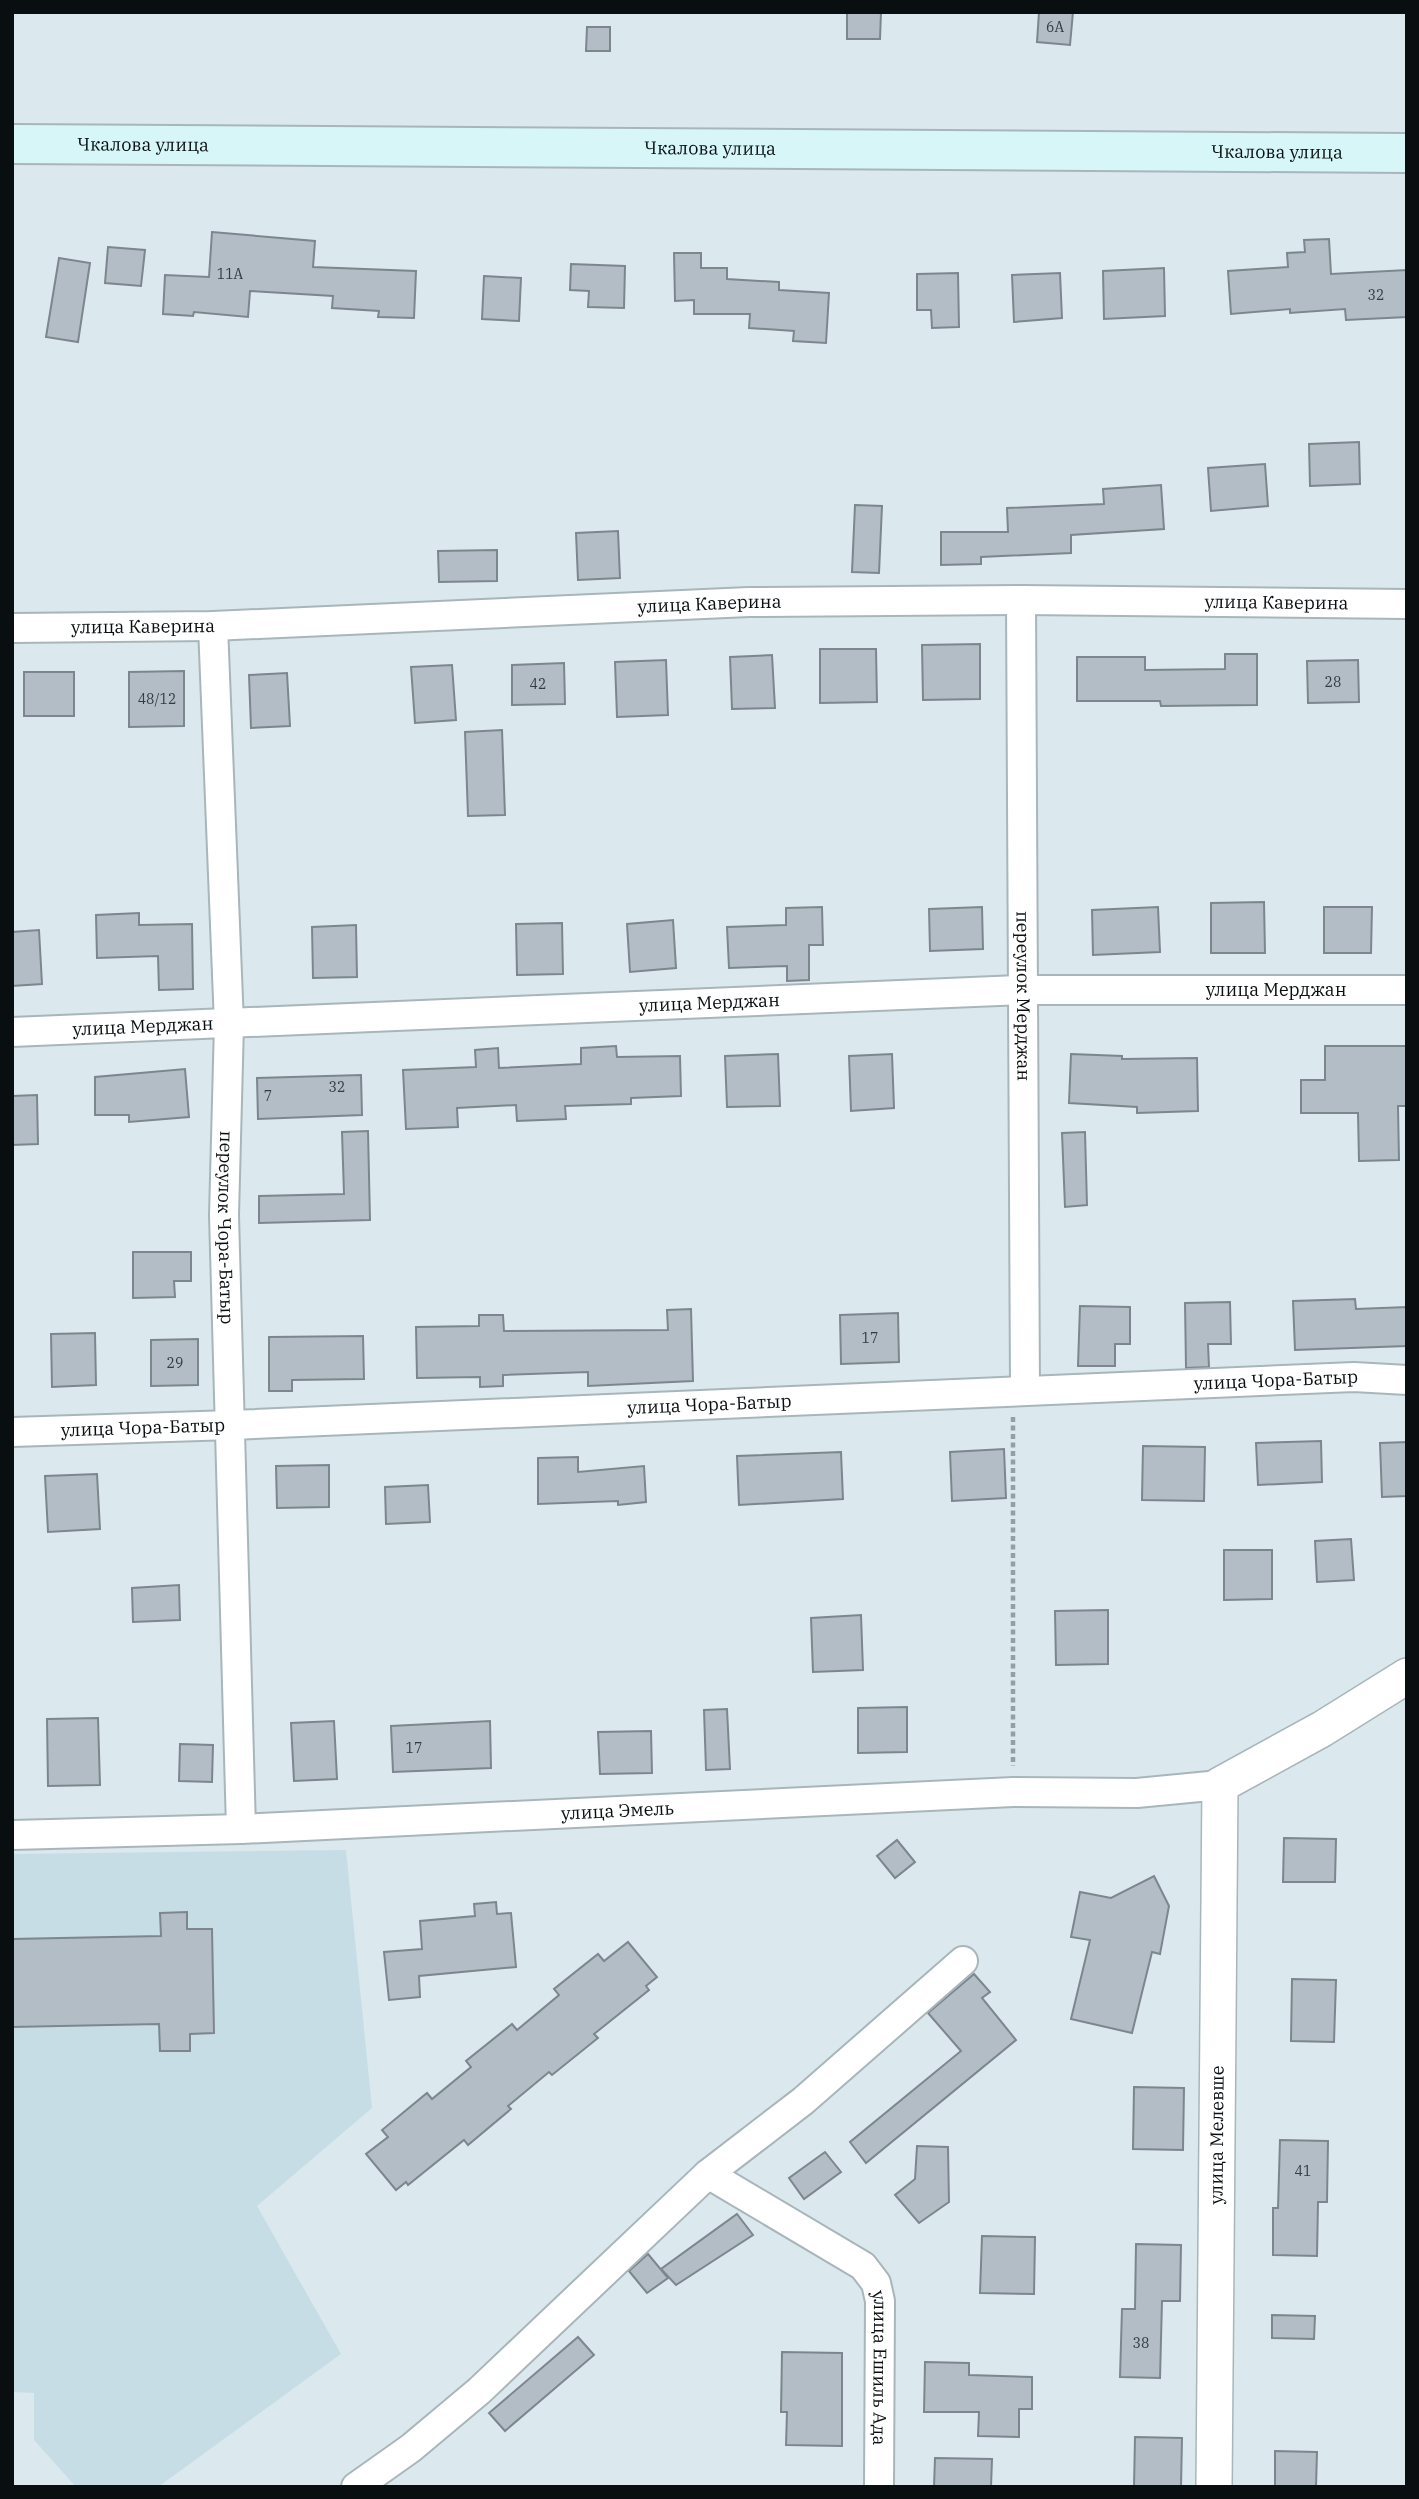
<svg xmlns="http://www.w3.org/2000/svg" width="1419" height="2499" font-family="'IBM Plex Serif',serif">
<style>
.built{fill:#c7dde6}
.building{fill:#b3bdc6;stroke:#7d868e;stroke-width:2}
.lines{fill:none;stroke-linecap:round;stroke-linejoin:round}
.minor-casing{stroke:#a8b6bb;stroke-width:32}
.tertiary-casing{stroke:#a8b6bb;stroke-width:38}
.secondary-casing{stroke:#a8b6bb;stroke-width:42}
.path{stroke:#949fa3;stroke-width:4.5;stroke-dasharray:5 3.5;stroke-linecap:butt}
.minor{stroke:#fff;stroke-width:28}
.tertiary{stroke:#fff;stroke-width:35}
.secondary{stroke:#d6f6f8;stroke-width:38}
.labels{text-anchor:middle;stroke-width:5;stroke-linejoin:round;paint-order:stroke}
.number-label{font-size:14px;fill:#343a3e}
.street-label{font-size:18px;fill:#090e10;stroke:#e8f6fb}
</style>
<rect width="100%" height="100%" fill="#dbe9ee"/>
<polygon class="built" points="346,1850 372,2108 257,2206 341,2354 158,2487 76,2487 34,2440 34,2393 12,2392 12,1854"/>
<g class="building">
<polygon points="847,12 881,12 880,39 847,39"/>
<polygon points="1039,12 1073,12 1070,45 1037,42"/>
<polygon points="587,27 610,27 610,51 586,51"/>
<polygon points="212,232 315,241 313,267 416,271 414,318 378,317 379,311 332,308 333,296 250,291 248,317 194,312 193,316 163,314 165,275 209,277"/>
<polygon points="1329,239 1331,274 1407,270 1407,317 1346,320 1345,309 1290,313 1290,309 1231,314 1228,271 1288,267 1287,253 1305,252 1304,240"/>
<polygon points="108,247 145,250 141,286 105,283"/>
<polygon points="674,253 701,253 701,268 727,268 727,279 779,282 779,290 829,293 826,343 793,341 794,331 749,328 750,314 694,314 694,300 675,301"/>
<polygon points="59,258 90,263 78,342 46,337"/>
<polygon points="571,264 625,266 624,308 588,307 589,291 570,290"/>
<polygon points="1164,268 1165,316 1104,319 1103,271"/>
<polygon points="958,273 959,327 932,328 931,310 917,310 917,274"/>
<polygon points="1060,273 1062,318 1014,322 1012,275"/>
<polygon points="484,276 521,278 519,321 482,319"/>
<polygon points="1359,442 1360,484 1310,486 1309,444"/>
<polygon points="1265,464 1268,506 1211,511 1208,468"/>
<polygon points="1161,485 1164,529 1071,535 1071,553 981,557 981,564 941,565 941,532 1008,532 1007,508 1104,504 1103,489"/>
<polygon points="855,505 882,506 879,573 852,572"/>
<polygon points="618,531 620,578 578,580 576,533"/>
<polygon points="497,550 497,581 439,582 438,551"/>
<polygon points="980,644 980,699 923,700 922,645"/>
<polygon points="820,649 876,649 877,702 820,703"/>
<polygon points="1225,654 1257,654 1257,705 1161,706 1160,701 1077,701 1077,657 1145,657 1145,670 1225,669"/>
<polygon points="772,655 775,708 732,709 730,657"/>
<polygon points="666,660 668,715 617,717 615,662"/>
<polygon points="1358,660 1359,702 1308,703 1307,661"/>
<polygon points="564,663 565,704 512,705 512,665"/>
<polygon points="452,665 456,720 415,723 411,667"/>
<polygon points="184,671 184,726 129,727 129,672"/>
<rect x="24" y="672" width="50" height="44"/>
<polygon points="287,673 290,726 251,728 249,675"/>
<polygon points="502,730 505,815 468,816 465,732"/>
<polygon points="1264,902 1265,953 1211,953 1211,903"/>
<polygon points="822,907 823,945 809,945 809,980 787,981 787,966 729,968 727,927 786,925 786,908"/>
<polygon points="982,907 983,949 930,951 929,909"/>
<polygon points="1158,907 1160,952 1093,955 1092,910"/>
<polygon points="1324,907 1372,907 1371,953 1324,953"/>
<polygon points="139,913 139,925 192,924 193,989 159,990 158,956 97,958 96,915"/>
<polygon points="673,920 676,968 630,972 627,924"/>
<polygon points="562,923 563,974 517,975 516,924"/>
<polygon points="356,925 357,977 313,978 312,927"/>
<polygon points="39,930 42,984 12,986 12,932"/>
<polygon points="616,1046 617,1057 680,1056 681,1096 631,1098 631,1104 565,1106 566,1119 517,1121 516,1105 457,1108 458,1127 406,1129 403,1070 476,1067 475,1050 498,1048 499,1068 581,1064 581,1048"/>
<polygon points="1325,1046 1407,1046 1407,1106 1398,1106 1399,1160 1359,1161 1358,1113 1301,1113 1301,1080 1325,1080"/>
<polygon points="778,1054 780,1106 727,1107 725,1056"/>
<polygon points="892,1054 894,1108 851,1111 849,1056"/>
<polygon points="1071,1054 1122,1056 1122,1059 1197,1058 1198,1111 1137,1113 1137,1107 1069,1103"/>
<polygon points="185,1069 189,1117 129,1122 129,1115 95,1115 95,1077"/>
<polygon points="361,1075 362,1115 258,1119 257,1078"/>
<polygon points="37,1095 38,1144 12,1145 12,1096"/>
<polygon points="368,1131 370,1220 259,1223 259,1196 344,1194 342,1132"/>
<polygon points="1085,1132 1087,1205 1065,1207 1062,1133"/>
<polygon points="133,1252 191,1252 191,1281 174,1281 175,1297 133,1298"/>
<polygon points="1355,1299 1356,1309 1407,1307 1407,1346 1295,1350 1293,1301"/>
<polygon points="1230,1302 1231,1344 1208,1344 1209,1367 1186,1368 1185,1303"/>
<polygon points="1080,1306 1130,1307 1130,1344 1115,1344 1115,1366 1078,1366"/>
<polygon points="691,1309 693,1381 588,1386 588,1372 503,1375 503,1386 480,1387 480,1377 417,1378 416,1327 479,1326 479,1315 503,1315 504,1331 668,1330 667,1310"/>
<polygon points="898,1313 899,1362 841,1364 840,1315"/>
<polygon points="95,1333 96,1385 52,1387 51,1334"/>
<polygon points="363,1336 364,1379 292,1380 292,1391 269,1391 269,1337"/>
<polygon points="198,1339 198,1385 151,1386 151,1340"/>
<polygon points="1321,1441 1322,1482 1258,1485 1256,1443"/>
<polygon points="1407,1442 1407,1496 1382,1497 1380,1443"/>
<polygon points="1143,1446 1205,1447 1204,1501 1142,1500"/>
<polygon points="1004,1449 1006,1498 952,1501 950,1452"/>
<polygon points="841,1452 843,1499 739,1505 737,1456"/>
<polygon points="578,1457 578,1472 644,1466 646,1502 618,1505 618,1501 538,1504 538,1458"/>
<polygon points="329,1465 329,1507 277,1508 276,1466"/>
<polygon points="97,1474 100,1529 48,1532 45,1476"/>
<polygon points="428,1485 430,1522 386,1524 385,1487"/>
<polygon points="1351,1539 1354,1580 1317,1582 1315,1541"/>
<polygon points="1224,1550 1272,1550 1272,1599 1224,1600"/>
<polygon points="179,1585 180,1620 133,1622 132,1588"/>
<polygon points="1108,1610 1108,1664 1056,1665 1055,1611"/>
<polygon points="861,1615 863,1670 813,1672 811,1618"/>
<polygon points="907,1707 907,1752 858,1753 858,1708"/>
<polygon points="727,1709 730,1769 706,1770 704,1710"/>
<polygon points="98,1718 100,1785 48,1786 47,1719"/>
<polygon points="334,1721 337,1779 294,1781 291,1723"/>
<polygon points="490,1721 491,1768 393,1772 391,1726"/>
<polygon points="651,1731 652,1773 600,1774 598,1732"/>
<polygon points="180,1744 213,1745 212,1782 179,1781"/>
<polygon points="1284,1838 1336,1839 1335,1882 1283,1882"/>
<polygon points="897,1840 915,1862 895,1878 877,1856"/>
<polygon points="1154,1876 1169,1906 1160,1954 1152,1952 1132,2033 1071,2019 1090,1940 1071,1937 1080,1892 1111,1898"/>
<polygon points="496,1902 497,1914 511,1913 516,1967 419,1976 420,1997 389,2000 384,1952 422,1949 420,1921 475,1916 474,1904"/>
<polygon points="187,1912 187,1929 212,1929 214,2033 190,2034 190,2051 160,2051 159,2024 12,2027 12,1939 161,1936 160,1913"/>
<polygon points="628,1942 657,1977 646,1986 649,1990 594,2034 598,2038 552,2075 549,2072 508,2106 511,2109 468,2145 464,2140 408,2185 406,2182 396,2190 366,2154 388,2137 382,2130 427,2093 432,2099 471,2067 466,2061 512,2024 517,2030 559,1995 554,1989 598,1954 604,1961"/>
<polygon points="974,1974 990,1992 982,1998 1016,2040 866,2163 850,2142 961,2051 928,2013"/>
<polygon points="1292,1979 1336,1980 1334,2042 1291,2041"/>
<polygon points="1134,2087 1184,2088 1183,2150 1133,2149"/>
<polygon points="1280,2140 1328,2141 1327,2202 1318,2202 1317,2256 1273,2255 1273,2208 1278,2208"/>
<polygon points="917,2146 948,2147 949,2202 919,2223 895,2195 915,2179"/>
<polygon points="825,2152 841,2172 804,2199 789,2178"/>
<polygon points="737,2214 753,2235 676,2285 661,2269"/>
<polygon points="982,2236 1035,2237 1034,2294 980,2293"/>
<polygon points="1136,2244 1181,2245 1180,2301 1162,2301 1160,2378 1120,2377 1122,2309 1135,2309"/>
<polygon points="648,2254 668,2278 647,2293 629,2271"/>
<polygon points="1272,2315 1315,2316 1314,2339 1272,2338"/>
<polygon points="578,2337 594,2355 505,2431 489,2413"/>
<polygon points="782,2352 842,2353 842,2446 786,2445 787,2412 781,2412"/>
<polygon points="925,2362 969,2363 969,2375 1032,2377 1032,2409 1019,2409 1019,2437 978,2436 979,2412 924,2412"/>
<polygon points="1135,2437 1182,2438 1181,2487 1134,2487"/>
<polygon points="1275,2451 1317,2452 1316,2487 1275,2487"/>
<polygon points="935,2458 992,2459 991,2487 934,2487"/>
</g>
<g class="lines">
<defs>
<g id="minor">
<path id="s1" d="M1021 600 1025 1390"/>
<path id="s2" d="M213 626 229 1024 224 1215 241 1829"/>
<path id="s3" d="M12 628 213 626 749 602 1021 600 1407 604"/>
<path id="s4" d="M12 1032 1021 990H1407"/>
<path id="s5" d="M12 1432 232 1425 1354 1377 1407 1380"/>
<path id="s6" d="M12 1835 241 1829 1013 1792 1137 1793 1220 1785"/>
<path id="s7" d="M708 2174 863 2266 876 2283 880 2301 879 2487"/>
<polyline points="356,2487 411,2448 479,2391 708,2174 803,2101 963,1961"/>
</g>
<g id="tertiary">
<path id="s8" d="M1214 2487 1220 1785 1322 1729 1407 1676"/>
</g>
<g id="secondary">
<path id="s9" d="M12 144 1407 153"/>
</g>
</defs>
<use href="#minor" class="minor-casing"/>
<use href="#tertiary" class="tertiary-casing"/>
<use href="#secondary" class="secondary-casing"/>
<polyline class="path" points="1013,1417 1013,1766"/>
<use href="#minor" class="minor"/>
<use href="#tertiary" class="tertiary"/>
<use href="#secondary" class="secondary"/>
</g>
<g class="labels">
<g class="number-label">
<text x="1055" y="32">6А</text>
<text x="230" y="279">11А</text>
<text x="1376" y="300">32</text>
<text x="1333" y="687">28</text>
<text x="538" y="689">42</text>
<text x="157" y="704">48/12</text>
<text x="337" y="1092">32</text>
<text x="268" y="1101">7</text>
<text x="870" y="1343">17</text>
<text x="175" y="1368">29</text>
<text x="414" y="1753">17</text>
<text x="1303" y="2176">41</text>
<text x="1141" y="2348">38</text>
</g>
<g class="street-label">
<text dy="6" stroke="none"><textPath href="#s9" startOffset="131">Чкалова улица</textPath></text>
<text dy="6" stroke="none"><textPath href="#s9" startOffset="698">Чкалова улица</textPath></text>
<text dy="6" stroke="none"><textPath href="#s9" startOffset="1265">Чкалова улица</textPath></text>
<text dy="6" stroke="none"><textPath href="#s3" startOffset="1265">улица Каверина</textPath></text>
<text dy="6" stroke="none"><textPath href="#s3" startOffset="698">улица Каверина</textPath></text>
<text dy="6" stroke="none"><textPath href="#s3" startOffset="131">улица Каверина</textPath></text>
<text dy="6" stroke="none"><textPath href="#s4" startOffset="1265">улица Мерджан</textPath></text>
<text dy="6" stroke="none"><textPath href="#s1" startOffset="396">переулок Мерджан</textPath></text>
<text dy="6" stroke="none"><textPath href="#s4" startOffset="698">улица Мерджан</textPath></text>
<text dy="6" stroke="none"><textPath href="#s4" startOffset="131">улица Мерджан</textPath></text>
<text dy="6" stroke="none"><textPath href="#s2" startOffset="602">переулок Чора-Батыр</textPath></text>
<text dy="6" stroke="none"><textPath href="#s5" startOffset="1265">улица Чора-Батыр</textPath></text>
<text dy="6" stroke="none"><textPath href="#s5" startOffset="698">улица Чора-Батыр</textPath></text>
<text dy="6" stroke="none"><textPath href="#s5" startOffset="131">улица Чора-Батыр</textPath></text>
<text dy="6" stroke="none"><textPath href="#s6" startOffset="606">улица Эмель</textPath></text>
<text dy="6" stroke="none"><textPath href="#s8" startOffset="352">улица Мелевше</textPath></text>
<text dy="6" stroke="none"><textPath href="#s7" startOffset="287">улица Ешиль Ада</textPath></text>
</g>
</g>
<rect width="1419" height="2499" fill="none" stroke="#090e10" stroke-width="28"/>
</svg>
